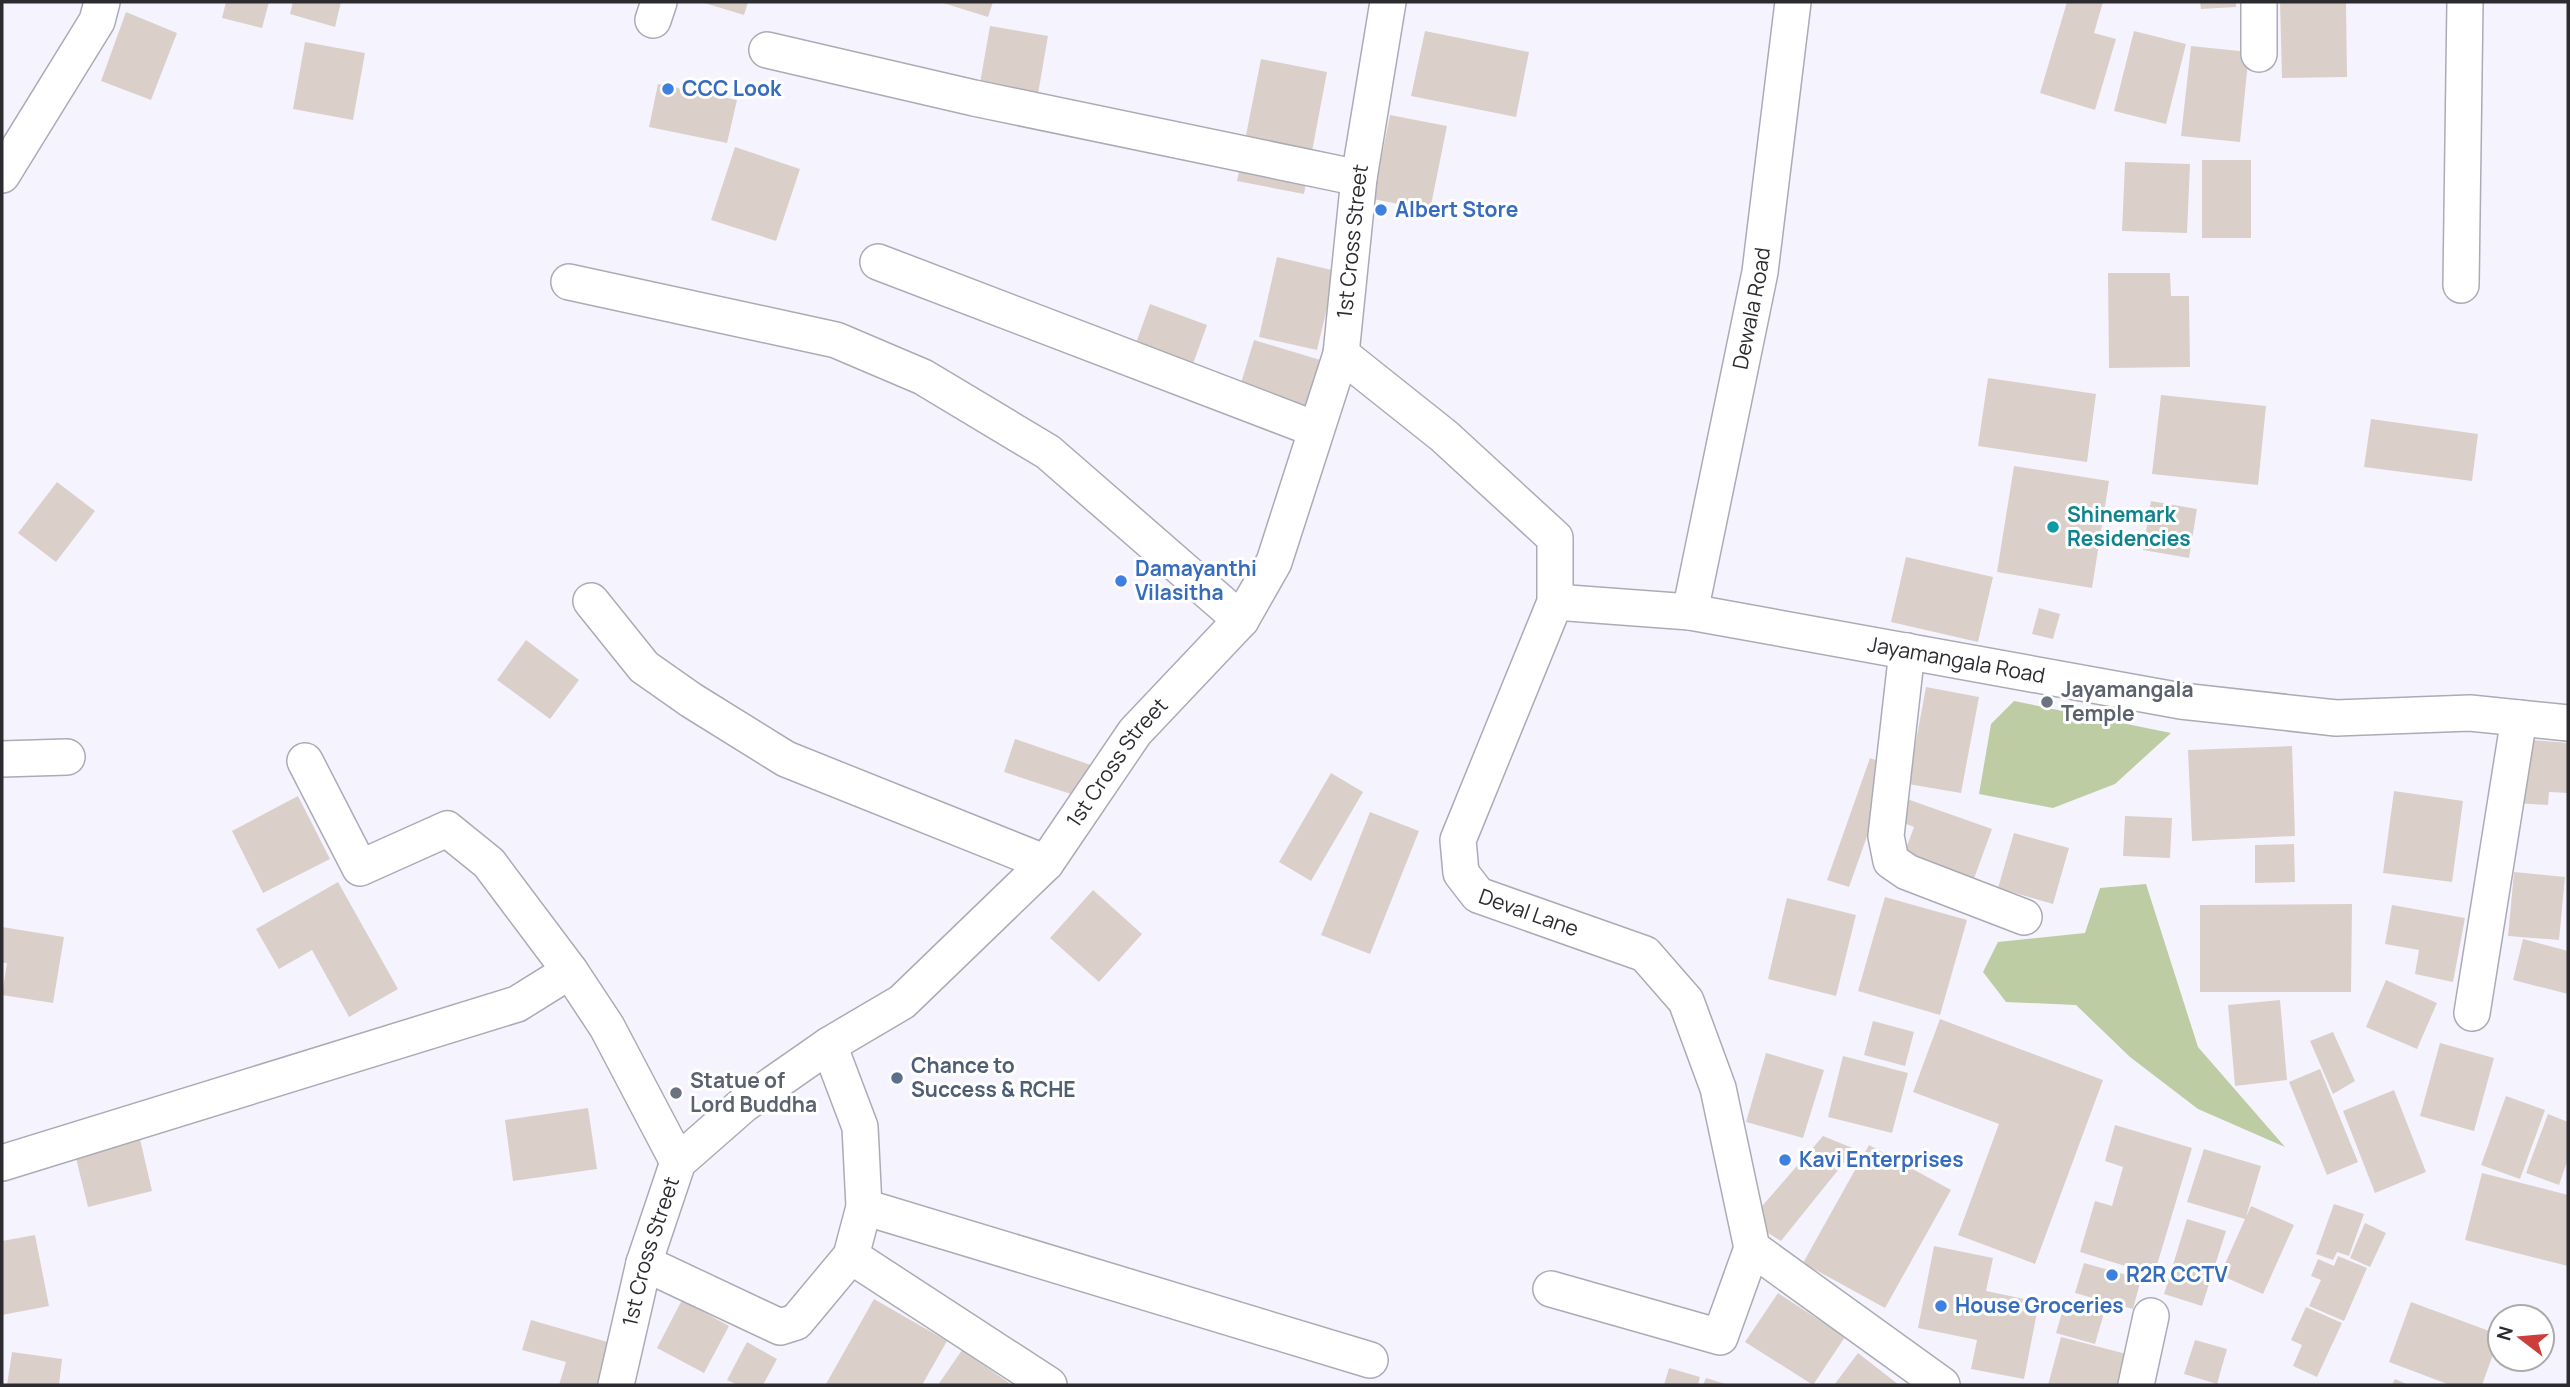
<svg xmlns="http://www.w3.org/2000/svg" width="2570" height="1387" font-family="Manrope,sans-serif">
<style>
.green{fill:#bdcca3}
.building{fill:#dbd0c9}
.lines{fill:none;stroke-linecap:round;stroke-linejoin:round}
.minor-casing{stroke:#ababb6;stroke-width:38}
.minor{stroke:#fff;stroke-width:35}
.shop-dot{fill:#3f7fe0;stroke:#fff;stroke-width:2.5}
.culture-dot{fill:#0f9aa8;stroke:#fff;stroke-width:2.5}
.worship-dot{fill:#6b7280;stroke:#fff;stroke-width:2.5}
.service-dot{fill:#5c6f8a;stroke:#fff;stroke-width:2.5}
.labels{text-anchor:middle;stroke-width:6;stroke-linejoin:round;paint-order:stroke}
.shop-label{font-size:21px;font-weight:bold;fill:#366cbe;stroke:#fff;text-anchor:start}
.street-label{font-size:21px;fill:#2c2c30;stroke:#fff}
.culture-label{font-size:21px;font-weight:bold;fill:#0d838f;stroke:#fff;text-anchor:start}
.worship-label{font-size:21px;font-weight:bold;fill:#5b616d;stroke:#fff;text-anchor:start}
.service-label{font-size:21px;font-weight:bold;fill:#4e5e75;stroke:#fff;text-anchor:start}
</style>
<rect width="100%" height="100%" fill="#f5f4fe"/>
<g class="green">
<polygon points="2014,701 2171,733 2115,784 2053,808 1979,794 1991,724"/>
<polygon points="2146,884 2198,1047 2285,1147 2198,1109 2130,1057 2076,1005 2006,1002 1983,972 1998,942 2085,933 2100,888"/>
</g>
<g class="building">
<polygon points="226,2 269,2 262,28 222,18"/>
<polygon points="293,2 341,2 335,27 290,14"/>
<polygon points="701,2 748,2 744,15"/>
<polygon points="940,2 993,2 988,17"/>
<polygon points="2067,2 2103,2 2094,33 2116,39 2095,110 2040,93"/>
<polygon points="2200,2 2236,2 2236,7 2201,9"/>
<polygon points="2280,2 2346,2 2347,77 2282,78"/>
<polygon points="126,12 177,33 151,100 101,81"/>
<polygon points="990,26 1048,36 1034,117 976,106"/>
<polygon points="1425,31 1529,52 1516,117 1411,96"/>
<polygon points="2134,31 2186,44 2166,124 2114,111"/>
<polygon points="305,42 365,53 353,120 293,109"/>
<polygon points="2191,46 2249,52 2240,142 2181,136"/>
<polygon points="1261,59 1327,72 1304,194 1237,181"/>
<polygon points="658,84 737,100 727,143 649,127"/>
<polygon points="1390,115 1447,126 1430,210 1373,199"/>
<polygon points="735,147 800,169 776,241 711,220"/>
<rect x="2202" y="160" width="49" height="78"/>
<polygon points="2125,162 2190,164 2187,233 2122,231"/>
<polygon points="1277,257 1336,271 1317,350 1259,337"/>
<polygon points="2108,273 2170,273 2171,296 2189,296 2190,367 2109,368"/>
<polygon points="1150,304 1207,325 1184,389 1127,368"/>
<polygon points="1254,340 1330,363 1314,416 1238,393"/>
<polygon points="1988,378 2096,394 2087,462 1978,446"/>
<polygon points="2161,395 2266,406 2258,485 2152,474"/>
<polygon points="2371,419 2478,434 2472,481 2364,467"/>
<polygon points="2014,466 2109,481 2092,588 1997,572"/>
<polygon points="57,482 95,511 56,562 18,533"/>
<polygon points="2151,501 2197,509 2189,558 2143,550"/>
<polygon points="1906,557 1993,577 1978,642 1891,622"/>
<polygon points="2039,608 2060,614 2053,639 2032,634"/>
<polygon points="526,640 579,680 550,719 497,680"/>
<polygon points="1926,687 1979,697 1961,793 1908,784"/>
<polygon points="1015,739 1091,765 1080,797 1004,772"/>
<polygon points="2522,739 2568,743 2568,793 2549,792 2548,805 2516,803"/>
<polygon points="2292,746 2295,836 2192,841 2188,750"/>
<polygon points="1870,758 1892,766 1849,887 1827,880"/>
<polygon points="1331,773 1363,792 1311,881 1279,862"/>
<polygon points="2394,791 2463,801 2452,882 2383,873"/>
<polygon points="298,796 330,859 263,893 232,831"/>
<polygon points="1907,799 1992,829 1971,887 1901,862 1914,827 1899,821"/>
<polygon points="1370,812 1419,831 1370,954 1321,935"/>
<polygon points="2125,816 2172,818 2170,858 2123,856"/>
<polygon points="2014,833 2069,848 2053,904 1998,888"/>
<polygon points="2294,844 2295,882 2255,883 2255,845"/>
<polygon points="2514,872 2565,877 2559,940 2508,936"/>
<polygon points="338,882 398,989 349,1017 312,950 279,969 256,929"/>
<polygon points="1093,890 1142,934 1099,982 1050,938"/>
<polygon points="1885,897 1967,920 1940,1015 1858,991"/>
<polygon points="1787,898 1856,915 1836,996 1768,979"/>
<polygon points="2352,904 2351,992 2200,992 2200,905"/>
<polygon points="2392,905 2465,918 2453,982 2415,974 2419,950 2385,944"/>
<polygon points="2,927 64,937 53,1003 2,995 7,963 2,963"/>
<polygon points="2523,939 2568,951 2568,994 2513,980"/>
<polygon points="2386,980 2437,1003 2417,1049 2366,1027"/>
<polygon points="2280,1000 2287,1080 2235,1086 2228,1005"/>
<polygon points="1940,1019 2103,1080 2035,1264 1958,1235 1999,1124 1913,1092"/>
<polygon points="1873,1021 1914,1032 1905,1066 1864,1055"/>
<polygon points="2333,1032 2355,1081 2333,1094 2310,1041"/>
<polygon points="2440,1043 2494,1058 2474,1131 2420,1116"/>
<polygon points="1766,1053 1824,1070 1803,1138 1746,1122"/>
<polygon points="1843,1056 1908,1073 1892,1133 1828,1117"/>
<polygon points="2320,1069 2358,1162 2327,1175 2289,1082"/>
<polygon points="2394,1090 2426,1172 2375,1193 2343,1111"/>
<polygon points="2506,1096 2545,1110 2520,1179 2481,1165"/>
<polygon points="588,1108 597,1169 513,1181 505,1120"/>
<polygon points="2548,1114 2568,1122 2568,1159 2559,1185 2526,1173"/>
<polygon points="2115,1125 2192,1148 2154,1275 2080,1252 2095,1201 2112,1206 2123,1167 2105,1161"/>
<polygon points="138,1130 152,1191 88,1207 73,1146"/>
<polygon points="1823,1136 1855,1149 1781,1241 1749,1221"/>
<polygon points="1869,1145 1951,1190 1885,1308 1803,1263"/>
<polygon points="2204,1149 2261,1166 2246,1217 2251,1206 2294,1225 2263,1294 2220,1275 2245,1219 2187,1202"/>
<polygon points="2482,1173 2568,1195 2568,1266 2465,1240"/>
<polygon points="2334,1204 2364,1214 2349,1256 2337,1252 2333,1260 2316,1254"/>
<polygon points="2187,1219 2226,1231 2202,1306 2164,1294"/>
<polygon points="2365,1223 2386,1233 2370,1267 2350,1258"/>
<polygon points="35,1235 49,1306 2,1315 2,1241"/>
<polygon points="1934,1246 1993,1258 1986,1291 2039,1302 2024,1379 1971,1369 1977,1340 1918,1328"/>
<polygon points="2338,1256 2367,1268 2344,1321 2309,1306 2321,1280 2311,1276 2318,1259 2334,1266"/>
<polygon points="2084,1263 2141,1279 2133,1309 2075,1293"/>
<polygon points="1778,1293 1845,1337 1813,1385 1745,1342"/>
<polygon points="874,1299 947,1341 922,1385 826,1384"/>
<polygon points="682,1300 729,1326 704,1373 657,1348"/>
<polygon points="2065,1302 2104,1313 2095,1344 2056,1333"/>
<polygon points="2411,1302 2500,1335 2482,1385 2450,1385 2389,1362"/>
<polygon points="2306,1307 2342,1323 2317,1377 2293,1366 2302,1345 2291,1340"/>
<polygon points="531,1320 611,1343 598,1385 559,1385 566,1362 522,1350"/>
<polygon points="2061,1337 2134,1356 2126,1385 2048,1385"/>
<polygon points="2195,1340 2227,1349 2217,1384 2184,1374"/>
<polygon points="747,1342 777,1359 763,1385 738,1385 727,1380"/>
<polygon points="962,1350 1012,1385 938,1385"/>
<polygon points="12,1352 62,1359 59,1385 7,1385"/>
<polygon points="1858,1353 1899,1385 1834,1385"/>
<polygon points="1669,1368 1700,1377 1698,1385 1664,1385"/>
<polygon points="1706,1378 1729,1385 1703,1385"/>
<polygon points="2395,1379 2409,1385 2392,1385"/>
</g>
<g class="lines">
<defs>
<g id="minor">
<polyline points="2259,2 2259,54"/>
<polyline points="653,20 659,2"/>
<polyline points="767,50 974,98 1359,178"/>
<polyline points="2,175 97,21 102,2"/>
<polyline points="878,262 1315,429"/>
<polyline points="569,282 836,340 923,377 1048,452 1241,620"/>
<polyline points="2461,285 2465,2"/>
<path id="s1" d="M1341 354 1444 436 1555 538V602L1458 840 1461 873 1478 895 1645 954 1686 1001 1718 1088 1752 1248 1942 1385"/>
<polyline points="591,601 644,667 691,700 786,759 1046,863"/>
<path id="s2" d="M1555 602 1690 612 2181 701 2336 718 2470 713 2568 723"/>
<path id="s3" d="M1690 612 1760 272 1793 2"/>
<polyline points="1907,651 1886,836 1891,861 1907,872 2024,917"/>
<polyline points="2,759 67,757"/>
<polyline points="305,761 360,868 447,829 489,863 570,971 607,1027 678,1162"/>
<polyline points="2472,1013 2519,718"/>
<polyline points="2,1163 517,1004 570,971"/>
<polyline points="864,1207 1370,1360"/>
<polyline points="851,1256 1049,1385"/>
<polyline points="644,1263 780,1327 796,1322 851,1256 864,1207 860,1127 829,1045"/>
<polyline points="1551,1289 1720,1337 1752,1248"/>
<path id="s4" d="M616 1385 644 1263 678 1162 743 1105 829 1045 902 1002 1046 863 1135 732 1241 620 1274 562 1341 354 1359 178 1388 2"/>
<polyline points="2136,1385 2151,1316"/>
</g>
</defs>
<use href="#minor" class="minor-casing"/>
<use href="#minor" class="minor"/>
</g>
<g class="shop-dot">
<circle cx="668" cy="89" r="7"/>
<circle cx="1381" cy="210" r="7"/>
<circle cx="1121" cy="581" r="7"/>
<circle cx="1785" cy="1160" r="7"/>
<circle cx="2112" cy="1275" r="7"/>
<circle cx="1941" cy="1306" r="7"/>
</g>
<circle class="culture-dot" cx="2053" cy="527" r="7"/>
<g class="worship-dot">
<circle cx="2047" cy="702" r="7"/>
<circle cx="676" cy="1093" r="7"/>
</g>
<circle class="service-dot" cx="897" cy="1078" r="7"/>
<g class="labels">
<g class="shop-label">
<text x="682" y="96">CCC Look</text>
<text x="1395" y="217">Albert Store</text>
<text x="1135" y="576">Damayanthi<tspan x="1135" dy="24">Vilasitha</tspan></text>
<text x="1799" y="1167">Kavi Enterprises</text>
<text x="2126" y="1282">R2R CCTV</text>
<text x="1955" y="1313">House Groceries</text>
</g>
<g class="street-label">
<text dy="7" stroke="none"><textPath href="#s4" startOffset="1419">1st Cross Street</textPath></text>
<text dy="7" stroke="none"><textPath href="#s3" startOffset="310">Dewala Road</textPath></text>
<text dy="7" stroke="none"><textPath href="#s2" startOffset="406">Jayamangala Road</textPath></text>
<text dy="7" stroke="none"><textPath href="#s4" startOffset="831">1st Cross Street</textPath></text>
<text dy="7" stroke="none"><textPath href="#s1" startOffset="718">Deval Lane</textPath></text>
<text dy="7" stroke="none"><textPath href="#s4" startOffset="138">1st Cross Street</textPath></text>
</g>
<g class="culture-label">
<text x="2067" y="522">Shinemark<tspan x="2067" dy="24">Residencies</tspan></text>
</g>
<g class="worship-label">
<text x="2061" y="697">Jayamangala<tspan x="2061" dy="24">Temple</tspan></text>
<text x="690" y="1088">Statue of<tspan x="690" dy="24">Lord Buddha</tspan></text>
</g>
<g class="service-label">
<text x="911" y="1073">Chance to<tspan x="911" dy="24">Success &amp; RCHE</tspan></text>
</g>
</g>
<rect width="2570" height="1387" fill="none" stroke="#2c2c30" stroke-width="7"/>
<g transform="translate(2521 1338) rotate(286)"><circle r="33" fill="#ffffff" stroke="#ababac" stroke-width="2"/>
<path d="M0-5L12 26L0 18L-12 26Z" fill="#cd3e3b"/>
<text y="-10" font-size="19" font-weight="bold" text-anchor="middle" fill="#2c2c30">N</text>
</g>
</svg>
